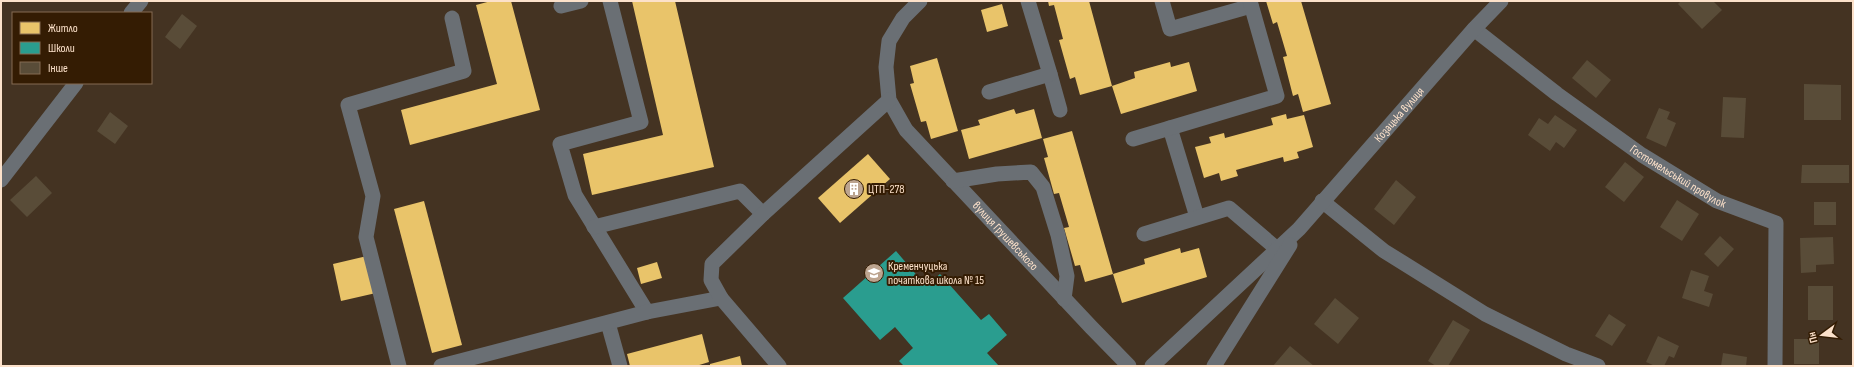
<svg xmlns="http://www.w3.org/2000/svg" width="1854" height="367" font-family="'Sofia Sans Condensed',sans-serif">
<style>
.homes{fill:#e9c46a}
.schools{fill:#2a9d8f}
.building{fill:#594c38}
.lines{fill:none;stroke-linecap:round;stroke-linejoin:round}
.minor{stroke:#6a6f74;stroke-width:15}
.labels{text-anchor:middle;stroke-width:4;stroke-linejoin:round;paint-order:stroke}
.street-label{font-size:12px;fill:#fce1ca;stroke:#341c03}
.poi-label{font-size:12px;fill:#fce1ca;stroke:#341c03;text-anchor:start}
</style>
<rect width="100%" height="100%" fill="#432"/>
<g class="homes">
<polygon points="491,1 511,1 540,110 410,145 401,110 497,84 476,5"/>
<polygon points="632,1 675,1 714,167 592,195 583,154 663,135"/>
<polygon points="1048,1 1089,1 1112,86 1080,95 1075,77 1070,79 1059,40 1063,39 1054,5 1049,6"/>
<polygon points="1266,1 1301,1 1331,104 1303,112 1298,94 1293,96 1283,57 1287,56 1277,22 1273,24"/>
<polygon points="1002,4 1008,26 987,32 981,10"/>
<polygon points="937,58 958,131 931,139 926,121 921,122 910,84 914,83 910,66"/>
<polygon points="1170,62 1171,67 1189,62 1197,91 1121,114 1112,86 1135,78 1134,72"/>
<polygon points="1014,109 1016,114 1034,109 1042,138 969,159 961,130 980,125 978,120"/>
<polygon points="1286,114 1287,119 1304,115 1313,147 1297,152 1299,158 1284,162 1283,157 1236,170 1238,176 1221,181 1219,173 1204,178 1195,147 1211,143 1209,137 1224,133 1225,138 1273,125 1271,118"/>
<polygon points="1072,131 1113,274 1085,282 1080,265 1075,266 1064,228 1069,227 1059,193 1054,194 1044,158 1048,157 1043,139"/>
<polygon points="868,154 890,179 840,223 818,198"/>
<polygon points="424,201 462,345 432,353 394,209"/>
<polygon points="1180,248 1181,253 1199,248 1207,277 1122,303 1113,274 1145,264 1144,259"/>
<polygon points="367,256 376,293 341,301 333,264"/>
<polygon points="657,262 662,278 641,284 637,268"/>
<polygon points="702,334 709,362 696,366 630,366 627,354"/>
<polygon points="740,356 742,366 710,366 710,364"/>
</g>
<polygon class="schools" points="896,251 926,286 940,274 981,320 989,314 1007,335 987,353 999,366 904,366 899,361 913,348 895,327 880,340 843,298"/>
<g class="building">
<polygon points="1681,1 1713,1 1722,10 1702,29 1678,4"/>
<polygon points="182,14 197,26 180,49 165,37"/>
<polygon points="1587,60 1611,80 1596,98 1572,78"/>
<polygon points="1804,84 1841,85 1841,120 1804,120"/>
<polygon points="1723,97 1746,98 1744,138 1721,137"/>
<polygon points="1659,108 1670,112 1667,119 1676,123 1666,147 1646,138"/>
<polygon points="110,112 128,126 115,144 97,131"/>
<polygon points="1555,115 1577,130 1564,148 1556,142 1550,151 1528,135 1539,118 1548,124"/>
<polygon points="1625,162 1644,177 1624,202 1605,187"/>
<polygon points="1802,165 1849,165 1849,183 1801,183"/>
<polygon points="36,176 52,193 27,217 10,200"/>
<polygon points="1396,180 1416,197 1394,225 1374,209"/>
<polygon points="1677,200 1699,214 1682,241 1660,227"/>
<rect x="1814" y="202" width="22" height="23"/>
<polygon points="1720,236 1734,249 1718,267 1704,254"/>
<polygon points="1833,237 1834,264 1816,265 1816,272 1801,273 1800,238"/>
<polygon points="1691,270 1709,276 1704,291 1713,294 1709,307 1682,298"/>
<rect x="1808" y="286" width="25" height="34"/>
<polygon points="1335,298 1359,318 1338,344 1314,324"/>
<polygon points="1609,314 1626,325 1612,346 1595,336"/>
<polygon points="1453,320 1470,330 1448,366 1436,366 1428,361"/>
<polygon points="1658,336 1679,346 1674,358 1669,356 1664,366 1655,366 1646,362"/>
<rect x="1794" y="339" width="25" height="25"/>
<polygon points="1290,346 1314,366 1273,366"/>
<polygon points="1723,353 1747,357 1746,366 1721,366"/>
</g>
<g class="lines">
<g class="minor">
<polyline points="610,1 641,122 560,144 575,195 647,312"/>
<path id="s1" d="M920 1 903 18 889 41 886 67 889 100 906 130 1091 327 1129 366"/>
<polyline points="1162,1 1170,29 1251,6"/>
<polyline points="561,6 581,1"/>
<polyline points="131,13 141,1"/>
<path id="s2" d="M1474 29 1557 94 1642 155 1717 201 1776 223 1775 366"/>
<polyline points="1050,74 1060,110"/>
<polyline points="989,92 1050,74 1028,1"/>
<polyline points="1170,128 1197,217"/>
<polyline points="1133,139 1277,96 1250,1"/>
<polyline points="1,180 76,83"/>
<polyline points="953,181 997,174 1031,172 1043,187 1058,235 1067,276 1064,299"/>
<polyline points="1322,201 1384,251 1485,314 1566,354 1598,366"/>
<polyline points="594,227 740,191 763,214"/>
<polyline points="1144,234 1229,208 1277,249"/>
<polyline points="608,323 620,366"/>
<polyline points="399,366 366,237 373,196 348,105 464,71 452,18"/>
<polyline points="441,366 647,312 721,298"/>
<polyline points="779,366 721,298 711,280 712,264 763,214 889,100"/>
<path id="s3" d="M1152 366 1299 229 1474 29 1501 1"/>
<polyline points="1214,366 1290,245"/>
</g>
</g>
<defs>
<symbol id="building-disc" viewBox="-11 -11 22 22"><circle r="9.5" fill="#bca48f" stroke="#341c03"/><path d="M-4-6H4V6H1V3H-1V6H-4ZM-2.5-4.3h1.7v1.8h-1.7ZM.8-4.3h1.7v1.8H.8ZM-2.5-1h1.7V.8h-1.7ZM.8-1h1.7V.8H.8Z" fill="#fff"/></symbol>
<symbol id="school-disc" viewBox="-11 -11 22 22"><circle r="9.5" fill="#bca48f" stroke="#341c03"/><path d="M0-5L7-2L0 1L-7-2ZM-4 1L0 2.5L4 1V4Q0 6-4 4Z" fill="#fff"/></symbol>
</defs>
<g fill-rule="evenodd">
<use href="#building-disc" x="843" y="178" width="22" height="22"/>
<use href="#school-disc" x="863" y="262" width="22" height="22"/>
</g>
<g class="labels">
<g class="street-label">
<text dy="4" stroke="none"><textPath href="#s3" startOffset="353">Козацька вулиця</textPath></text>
<text dy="4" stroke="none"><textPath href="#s2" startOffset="252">Гостомельський провулок</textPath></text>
<text dy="4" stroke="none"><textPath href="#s1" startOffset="290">вулиця Грушевського</textPath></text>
</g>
<g class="poi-label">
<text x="868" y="193">ЦТП-278</text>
<text x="888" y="270">Кременчуцька<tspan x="888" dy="14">початкова школа № 15</tspan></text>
</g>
</g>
<rect width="1854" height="367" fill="none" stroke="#fce1ca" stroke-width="4"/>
<rect x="12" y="12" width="140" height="72" fill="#341c03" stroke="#846b53"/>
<rect x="20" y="22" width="20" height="12" fill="#e9c46a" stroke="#846b53"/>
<text x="48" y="32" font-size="12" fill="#fce1ca">Житло</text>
<rect x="20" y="42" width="20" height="12" fill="#2a9d8f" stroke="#846b53"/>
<text x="48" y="52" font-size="12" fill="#fce1ca">Школи</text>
<rect x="20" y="62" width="20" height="12" fill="#594c38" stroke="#846b53"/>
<text x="48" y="72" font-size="12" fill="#fce1ca">Інше</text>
<g transform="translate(1822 335) rotate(255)" stroke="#341c03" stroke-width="3" paint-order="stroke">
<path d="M0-3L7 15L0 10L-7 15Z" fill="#fce1ca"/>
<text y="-6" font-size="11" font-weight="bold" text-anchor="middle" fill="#fce1ca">Пн</text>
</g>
</svg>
